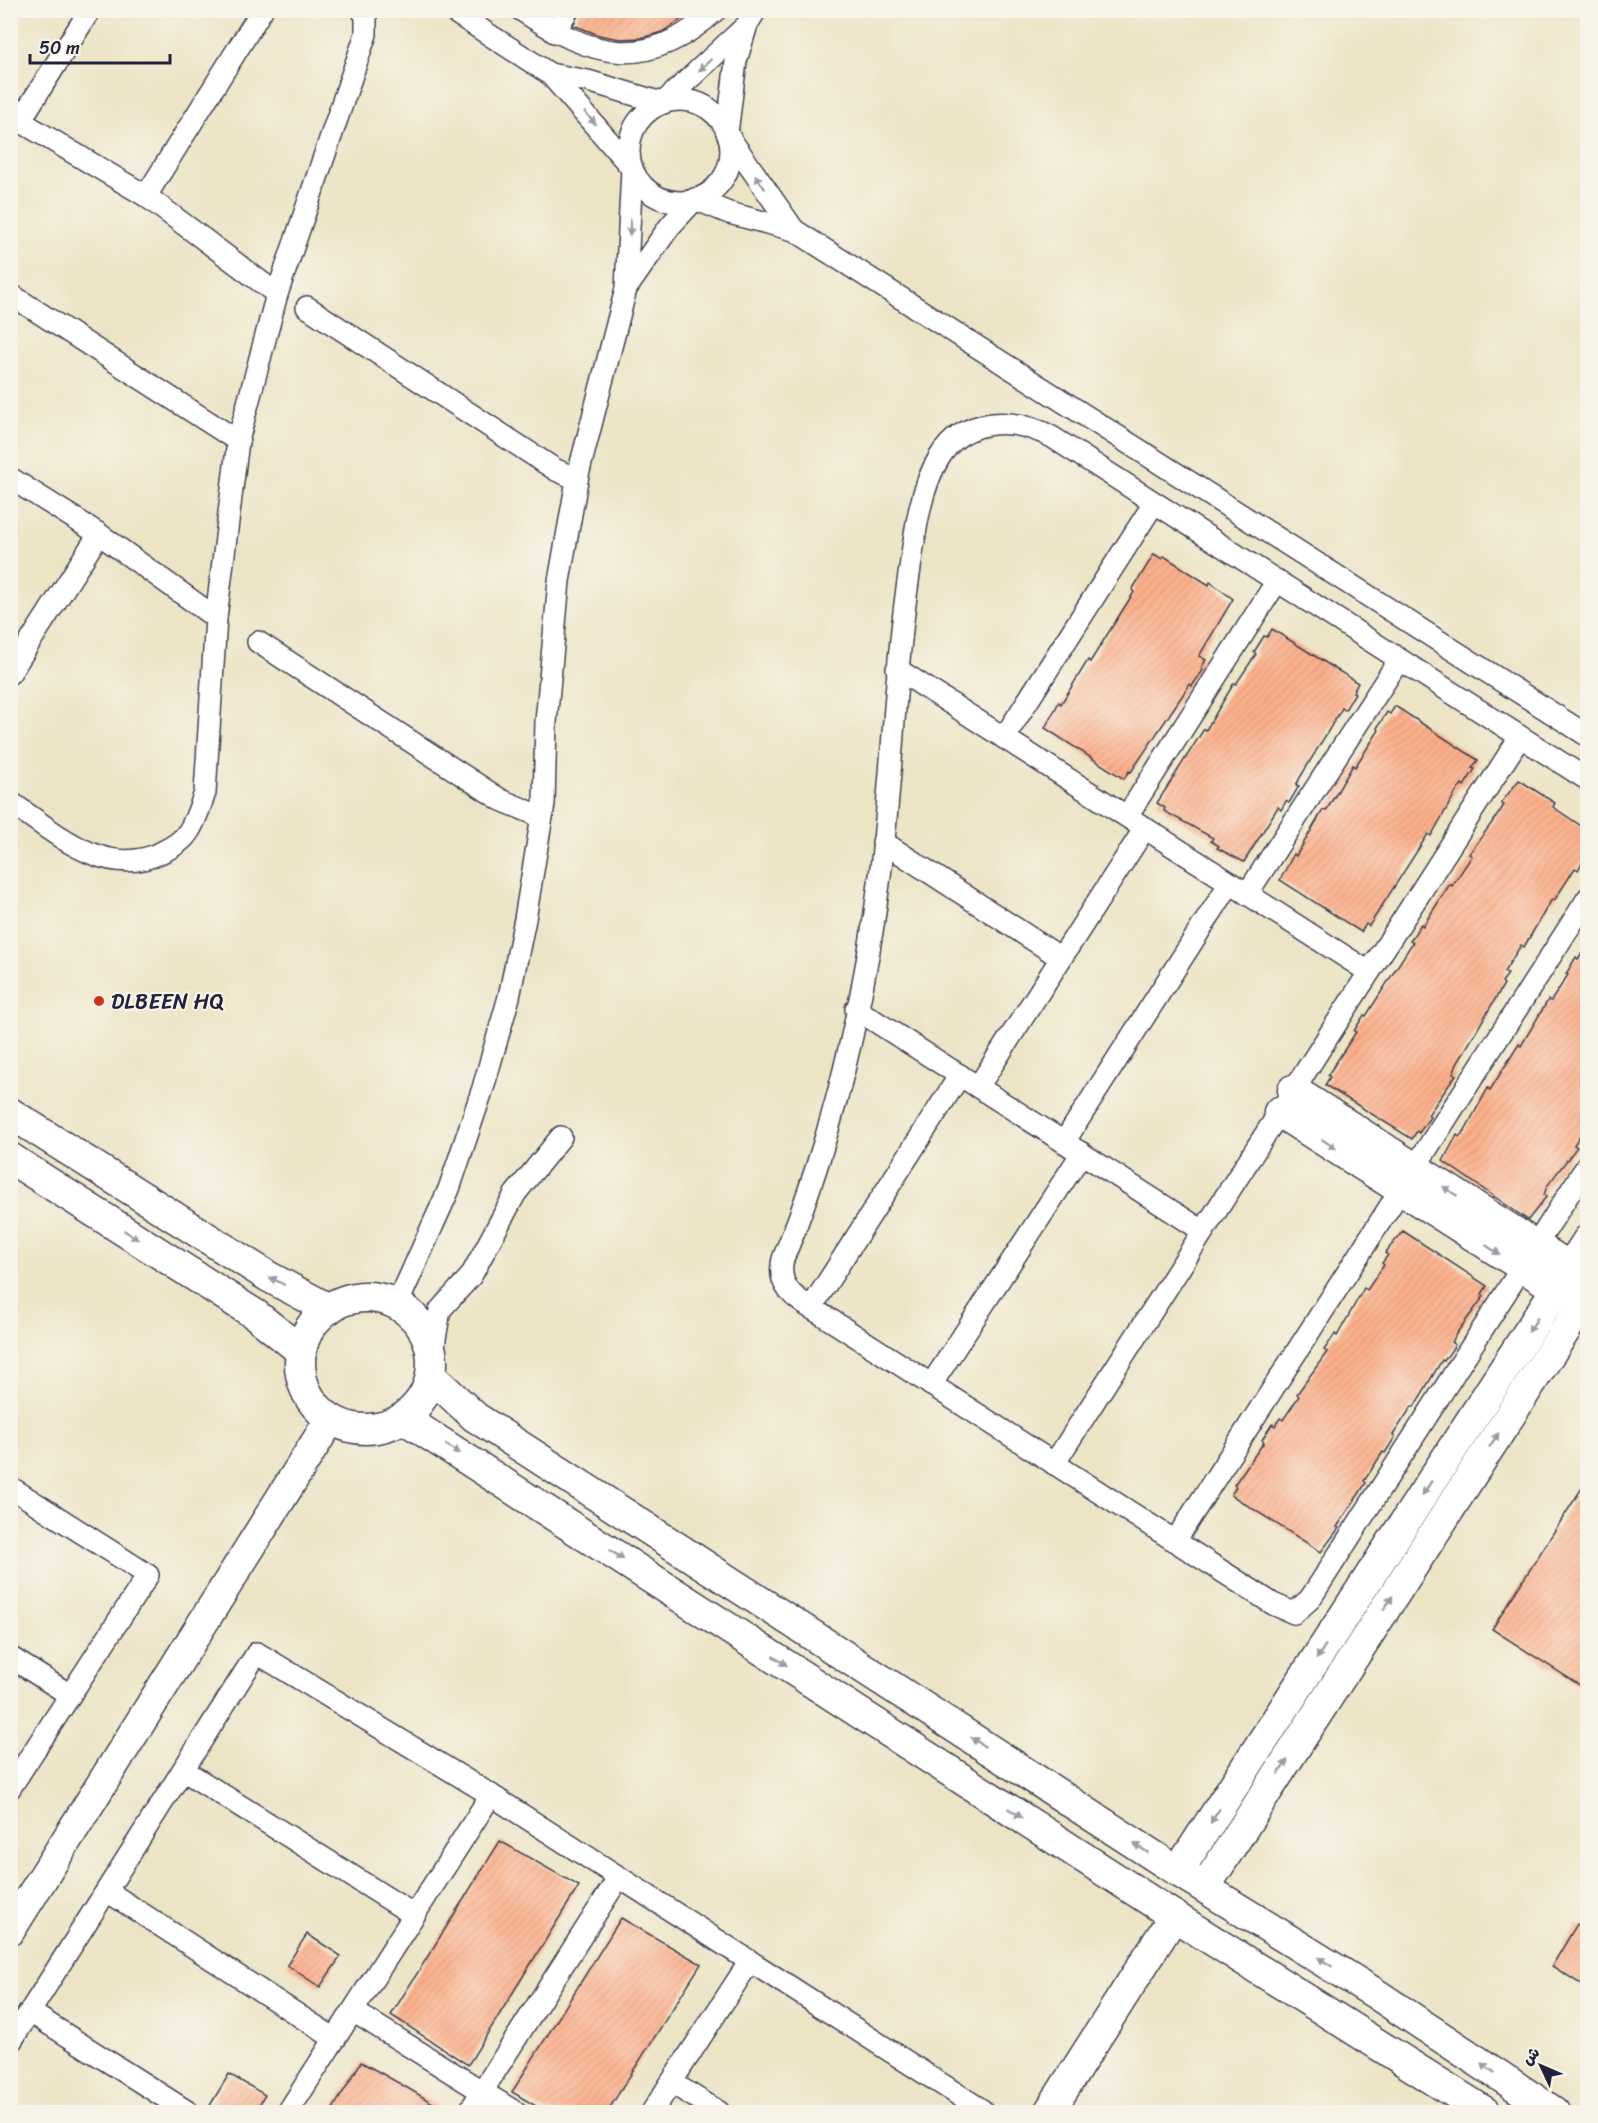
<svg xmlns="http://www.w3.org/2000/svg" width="1598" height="2123" font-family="Sriracha,'Playpen Sans Arabic',sans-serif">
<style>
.building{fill:url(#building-hatch)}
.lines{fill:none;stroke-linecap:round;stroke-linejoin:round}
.street-casing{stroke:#403f50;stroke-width:24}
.secondary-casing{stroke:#403f50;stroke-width:33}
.street{stroke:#fff;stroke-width:21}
.secondary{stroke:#fff;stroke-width:30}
.oneway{fill:#9c9ca7}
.poi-dot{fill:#c8321e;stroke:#f7f3e8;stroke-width:2}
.labels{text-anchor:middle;stroke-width:4.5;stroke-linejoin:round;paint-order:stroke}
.poi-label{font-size:22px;fill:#22223b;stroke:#f7f3e8;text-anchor:start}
</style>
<defs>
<pattern id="building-hatch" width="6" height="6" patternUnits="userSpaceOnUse" patternTransform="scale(1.5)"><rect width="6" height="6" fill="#fcaf89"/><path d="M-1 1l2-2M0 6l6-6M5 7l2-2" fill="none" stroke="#d89677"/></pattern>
</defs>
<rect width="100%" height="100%" fill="#f7f3e8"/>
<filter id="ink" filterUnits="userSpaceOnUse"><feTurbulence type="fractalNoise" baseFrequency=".0167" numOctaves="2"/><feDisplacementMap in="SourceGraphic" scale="12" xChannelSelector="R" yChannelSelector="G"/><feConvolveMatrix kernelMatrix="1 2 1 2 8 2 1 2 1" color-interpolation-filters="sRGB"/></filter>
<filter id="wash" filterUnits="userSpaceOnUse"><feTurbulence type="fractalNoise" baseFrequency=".008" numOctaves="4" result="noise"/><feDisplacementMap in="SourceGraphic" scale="24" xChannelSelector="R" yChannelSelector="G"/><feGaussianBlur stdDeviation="1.35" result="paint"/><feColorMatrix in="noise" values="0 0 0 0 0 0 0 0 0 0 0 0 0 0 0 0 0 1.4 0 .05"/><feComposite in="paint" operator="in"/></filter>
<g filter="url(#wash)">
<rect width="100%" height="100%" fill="#ede4c6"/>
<g id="blocks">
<g class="building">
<polygon points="581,10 695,10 662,32 641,38 620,39 599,35 573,25"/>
<polygon points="1154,554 1162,559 1164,556 1209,585 1210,582 1233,599 1199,656 1206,660 1201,668 1203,670 1192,686 1190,684 1131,772 1129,771 1124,779 1045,728 1059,702 1061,704 1088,660 1090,662 1134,592 1132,590"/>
<polygon points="1272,629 1358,683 1353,692 1355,693 1345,710 1342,708 1301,776 1296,785 1299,786 1289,803 1286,801 1281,810 1278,807 1244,862 1217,848 1219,846 1211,841 1213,838 1164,811 1165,808 1157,803 1204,729 1206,730 1234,683 1236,684 1256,654 1254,652 1264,636 1267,637"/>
<polygon points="1395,706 1478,760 1472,768 1475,769 1464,786 1462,784 1456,792 1431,836 1428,834 1369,926 1366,924 1361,932 1280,880 1294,854 1296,856 1323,810 1326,811 1353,765 1355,767 1379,730 1377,728 1387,712 1390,714"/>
<polygon points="1519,780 1555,803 1553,807 1587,830 1587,855 1578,870 1575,868 1554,901 1552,899 1524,947 1521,945 1504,972 1508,974 1502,982 1504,984 1457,1064 1453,1074 1456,1075 1428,1115 1430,1117 1419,1133 1417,1131 1412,1139 1325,1085 1330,1077 1328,1075 1356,1032 1354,1031 1364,1015 1366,1016 1413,942 1410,941 1421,924 1423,926 1450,884 1452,886 1472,856 1469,854 1499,813 1504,805 1501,803"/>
<polygon points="1587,946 1587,1124 1574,1145 1577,1147 1547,1186 1544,1195 1546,1197 1528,1220 1443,1161 1457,1135 1459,1137 1465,1130 1488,1088 1490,1090 1519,1044 1521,1046 1548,1000 1551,1001 1568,975 1566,974 1576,957 1578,959"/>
<polygon points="1403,1231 1487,1286 1482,1294 1484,1296 1456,1334 1452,1343 1455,1345 1444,1361 1442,1360 1414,1407 1412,1406 1393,1435 1395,1437 1385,1453 1383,1452 1364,1481 1366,1483 1337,1527 1339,1528 1321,1552 1231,1495 1236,1487 1234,1485 1264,1442 1262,1440 1272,1424 1275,1426 1280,1418 1283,1420 1299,1396 1297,1394 1327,1352 1324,1350 1335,1334 1337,1336 1364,1288 1367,1290 1384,1265 1382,1263 1388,1255 1385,1253"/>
<polygon points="1587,1480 1587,1690 1492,1629"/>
<polygon points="500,1841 579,1886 468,2065 391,2015"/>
<polygon points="621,1918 701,1964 607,2112 546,2112 512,2092"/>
<polygon points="1577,1924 1587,1931 1587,1988 1552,1966"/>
<polygon points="307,1934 341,1956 320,1987 287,1965"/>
<polygon points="361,2062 404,2086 448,2112 331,2112"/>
<polygon points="229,2074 265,2095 255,2112 218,2112 209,2107"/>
</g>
</g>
</g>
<g filter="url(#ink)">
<use href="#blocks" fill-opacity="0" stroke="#403f50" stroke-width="1.5"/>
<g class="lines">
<defs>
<g id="street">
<polyline points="451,10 550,74 632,168"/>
<path d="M521 10C593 58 647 73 716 10"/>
<polyline points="554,32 568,10"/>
<polyline points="550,74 588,81 662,103"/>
<circle cx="680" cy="151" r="51"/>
<polyline points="663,103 746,26 756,10"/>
<polyline points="10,115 146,196 277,294"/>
<polyline points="20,121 90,10"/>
<polyline points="727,133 736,61 746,28"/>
<polyline points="729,137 794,230"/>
<polyline points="146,196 262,10"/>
<polyline points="628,286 670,226 695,199 729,213 794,230 1588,736"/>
<polyline points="10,294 238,441"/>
<polyline points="307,307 556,470 577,479"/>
<polyline points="10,478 99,534 216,618"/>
<polyline points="258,642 501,800 542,817"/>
<polyline points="897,669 1369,972"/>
<polyline points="10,673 99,534"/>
<polyline points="1004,738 1154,503"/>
<path d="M1588 780 1052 437C1014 417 964 416 939 458 920 489 915 533 910 568 894 671 893 774 880 876 864 1003 832 1140 783 1259 775 1291 802 1302 826 1317L1273 1604 1294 1613 1310 1599 1588 1164"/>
<path d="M10 802C53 831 105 880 160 853 169 849 183 841 189 831 196 820 200 806 205 793L216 618 238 441 277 294 366 34V16L362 10"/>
<polyline points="1127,816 1277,581"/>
<polyline points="883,842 1061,958"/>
<polyline points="1247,894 1399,660"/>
<polyline points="856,1009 1203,1231"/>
<polyline points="978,1087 1145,828"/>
<polyline points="1064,1142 1230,883"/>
<polyline points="397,1305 449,1189 483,1088 509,997 525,919 544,804 546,722 559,581 578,475 626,289 632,169"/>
<polyline points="811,1308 960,1075"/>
<polyline points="432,1356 440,1310 471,1276 515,1194 561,1137"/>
<polyline points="931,1385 1082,1153"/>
<polyline points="1054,1464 1520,737"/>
<polyline points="10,1487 148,1575 10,1788"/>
<polyline points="1175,1541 1588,898"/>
<polyline points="10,1657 70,1695"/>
<polyline points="183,1770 414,1915"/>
<polyline points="107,1891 335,2039"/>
<polyline points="353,2011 515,2112"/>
<polyline points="30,2012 188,2112"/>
<polyline points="10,2043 257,1653 491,1795 982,2110 980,2112"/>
<polyline points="672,2083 719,2112"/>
<polyline points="288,2112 491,1795"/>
<polyline points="469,2112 619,1877"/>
<polyline points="652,2112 750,1961"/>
</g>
<g id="secondary">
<polyline points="1293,1090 1588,1279"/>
<polyline points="1279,1112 1573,1299"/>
<polyline points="10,1113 269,1277 329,1309"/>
<polyline points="10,1158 256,1315 301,1351"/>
<circle cx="366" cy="1363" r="66"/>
<polyline points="431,1376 475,1417 1171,1867 1376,1994 1554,2112"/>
<polyline points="403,1418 1174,1916 1485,2112"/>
<polyline points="1179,1870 1588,1240"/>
<polyline points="1205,1887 1588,1295"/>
<polyline points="10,1930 330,1420"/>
<polyline points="1049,2112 1174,1916"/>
</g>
</defs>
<use href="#street" class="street-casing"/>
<use href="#secondary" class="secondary-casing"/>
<use href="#street" class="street"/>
<use href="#secondary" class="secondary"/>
</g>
<defs><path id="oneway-solid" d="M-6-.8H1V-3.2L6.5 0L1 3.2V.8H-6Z" transform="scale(1.5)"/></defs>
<g class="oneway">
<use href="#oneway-solid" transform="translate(705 65) rotate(137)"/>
<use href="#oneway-solid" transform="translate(590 118) rotate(49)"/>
<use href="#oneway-solid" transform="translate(760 182) rotate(-126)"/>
<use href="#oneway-solid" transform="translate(630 227) rotate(93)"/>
<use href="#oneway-solid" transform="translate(1329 1144) rotate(33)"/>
<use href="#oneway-solid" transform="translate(1450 1191) rotate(-147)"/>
<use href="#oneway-solid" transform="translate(131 1235) rotate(33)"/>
<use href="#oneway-solid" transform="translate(1493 1250) rotate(33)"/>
<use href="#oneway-solid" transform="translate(277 1281) rotate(-152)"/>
<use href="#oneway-solid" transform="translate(1533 1325) rotate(123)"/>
<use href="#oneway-solid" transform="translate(1494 1440) rotate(-57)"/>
<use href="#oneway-solid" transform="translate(453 1449) rotate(32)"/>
<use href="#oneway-solid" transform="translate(1427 1488) rotate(123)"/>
<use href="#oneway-solid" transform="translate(617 1555) rotate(33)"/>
<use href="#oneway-solid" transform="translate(1388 1603) rotate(-57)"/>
<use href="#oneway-solid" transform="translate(1321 1652) rotate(123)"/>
<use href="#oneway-solid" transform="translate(780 1661) rotate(33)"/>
<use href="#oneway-solid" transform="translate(978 1742) rotate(-147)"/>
<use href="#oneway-solid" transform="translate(1283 1767) rotate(-57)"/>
<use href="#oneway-solid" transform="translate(1015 1813) rotate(33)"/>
<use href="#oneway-solid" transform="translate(1215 1816) rotate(123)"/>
<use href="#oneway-solid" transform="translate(1141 1848) rotate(-147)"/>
<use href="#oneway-solid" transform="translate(1325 1962) rotate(-148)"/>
<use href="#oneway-solid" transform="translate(1488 2068) rotate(-146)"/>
</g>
</g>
<circle class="poi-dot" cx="99" cy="1001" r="6"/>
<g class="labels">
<g class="poi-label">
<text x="111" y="1009">DLBEEN HQ</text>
</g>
</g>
<rect width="1598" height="2123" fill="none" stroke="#f7f3e8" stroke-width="36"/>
<g transform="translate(1541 2066) rotate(314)" stroke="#f7f3e8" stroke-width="4.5" paint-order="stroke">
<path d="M0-4.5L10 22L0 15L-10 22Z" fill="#22223b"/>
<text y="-9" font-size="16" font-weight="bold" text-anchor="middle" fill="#22223b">ش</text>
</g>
<path d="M30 54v9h140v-9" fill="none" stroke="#22223b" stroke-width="3"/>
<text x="39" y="54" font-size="18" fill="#22223b" stroke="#f7f3e8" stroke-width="4.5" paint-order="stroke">50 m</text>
</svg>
